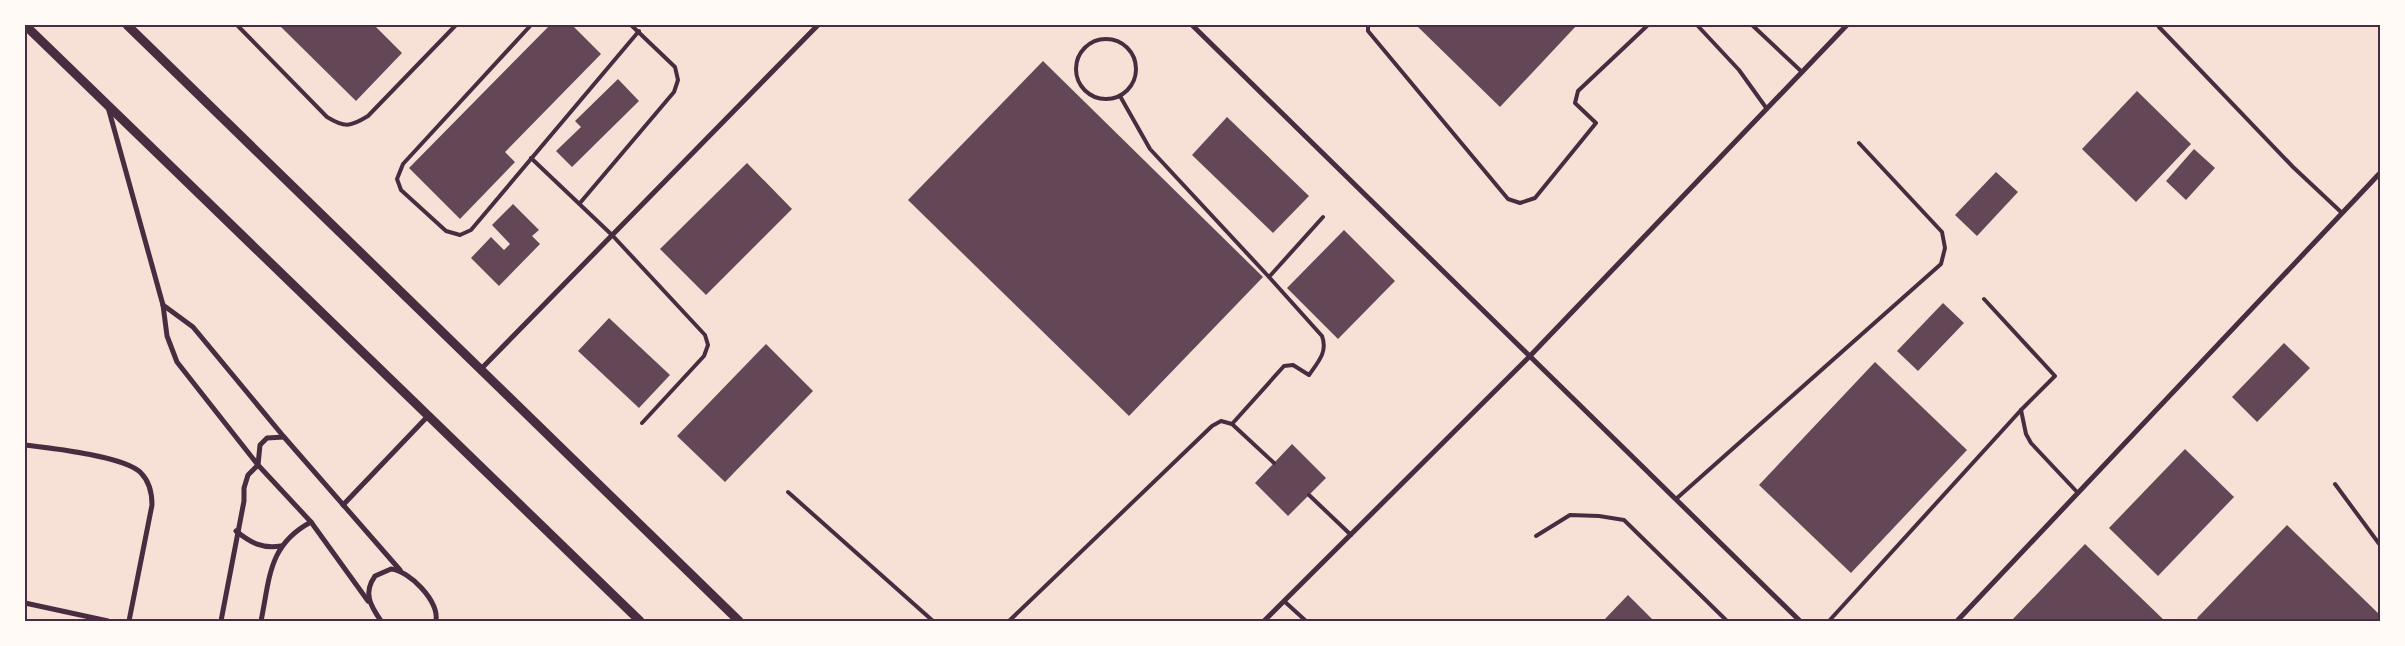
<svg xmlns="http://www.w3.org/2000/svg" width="2405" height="646" font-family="'Space Grotesk',sans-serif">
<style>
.building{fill:#644757}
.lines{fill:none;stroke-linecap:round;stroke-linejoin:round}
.service{stroke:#4a2c40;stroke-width:4}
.minor{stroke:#4a2c40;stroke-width:5}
.tertiary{stroke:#4a2c40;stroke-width:9}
.neatline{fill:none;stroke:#4a2c40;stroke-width:2}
</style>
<rect width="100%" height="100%" fill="#f7e1d7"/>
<g class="building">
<polygon points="279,25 374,25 402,53 356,101"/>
<polygon points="550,25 572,25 601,54 505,152 515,162 460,219 409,168"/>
<polygon points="1416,25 1577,25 1500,107"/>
<polygon points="1043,61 1263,277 1129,416 908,200"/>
<polygon points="618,79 639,101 572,167 556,151 581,127 575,121"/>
<polygon points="2137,91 2191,144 2136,202 2082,149"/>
<polygon points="1227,117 1309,196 1273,233 1192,155"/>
<polygon points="2194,149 2215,168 2186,200 2166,181"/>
<polygon points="747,163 792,209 706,295 660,249"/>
<polygon points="1996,172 2018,192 1977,236 1955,215"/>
<polygon points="513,204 539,230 532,236 540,244 499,286 471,258 491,237 504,250 510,244 492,225"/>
<polygon points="1344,230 1395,281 1338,339 1287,288"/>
<polygon points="1943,303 1964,323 1918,371 1897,351"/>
<polygon points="609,318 670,375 639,408 578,351"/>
<polygon points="2284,343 2310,368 2257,422 2232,397"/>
<polygon points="766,344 813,391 725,482 677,436"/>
<polygon points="1875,362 1967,450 1851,573 1759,485"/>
<polygon points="1292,444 1326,478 1288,516 1255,483"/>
<polygon points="2185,449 2234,497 2158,576 2109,528"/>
<polygon points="2287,525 2380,615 2380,621 2199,621 2197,618"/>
<polygon points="2085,544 2165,621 2011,621"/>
<polygon points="1628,595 1654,621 1603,621"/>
</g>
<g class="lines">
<g class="service">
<path d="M237 25 327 117C345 128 350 127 368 116L456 25"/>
<polyline points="531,25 403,164 397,179 401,190 446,231 460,235 471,230 639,31"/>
<polyline points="1368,25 1368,31 1508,199 1520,203 1535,198 1596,123 1575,103 1578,91 1648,25"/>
<polyline points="1697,25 1739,70 1767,109"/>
<polyline points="1752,25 1802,72"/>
<polyline points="2159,27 2293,167 2341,212"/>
<circle cx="1106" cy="69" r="30"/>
<polyline points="1120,96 1150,149 1269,277"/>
<polyline points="531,158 612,235 705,335 708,345 704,356 642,423"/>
<polyline points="580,203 674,92 678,80 675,67 631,25"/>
<polyline points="2021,410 2026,434 2031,443 2078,493"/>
<path d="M1232 424 1284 366 1293 365 1309 375C1318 362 1328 352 1322 336L1269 277 1323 217"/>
<polyline points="2335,484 2380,545"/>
<polyline points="788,492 933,621"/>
<polyline points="1309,495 1351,535"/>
<polyline points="1676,499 1941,264 1945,248 1942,232 1859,143"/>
<polyline points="1536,536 1570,515 1599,516 1624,520 1727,621"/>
<polyline points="1284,601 1306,621"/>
<polyline points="1009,621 1212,426 1221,421 1232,424 1274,463"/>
<polyline points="1829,621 2021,410 2055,376 1984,299"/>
</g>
<g class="minor">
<polyline points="1192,25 1800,621"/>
<polyline points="108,107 163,305 167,336 177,362 258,465 311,522 368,601"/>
<polyline points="163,305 193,327 284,437 400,570"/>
<polyline points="481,369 818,25"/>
<path d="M25 445C50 448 125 456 141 473 150 482 152 494 152 505L129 621"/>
<polyline points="343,505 428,416"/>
<path d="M236 531C251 543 262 549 281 546"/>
<polyline points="25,603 108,621"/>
<polyline points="221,621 244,501 244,488 248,475 258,465 260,445 267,438 284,437"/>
<path d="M261 621C270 578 268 545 311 522"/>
<path d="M381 621C370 605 363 593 375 576L391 569C410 571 439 601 436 621"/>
<polyline points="1264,621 1529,357 1847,25"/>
<polyline points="1957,621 2380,173"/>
</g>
<g class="tertiary">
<polyline points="25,25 640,621"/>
<polyline points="127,25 739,621"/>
</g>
</g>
<rect width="2405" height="646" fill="none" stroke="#fffaf5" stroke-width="52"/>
<rect x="26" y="26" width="2353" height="594" class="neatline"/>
</svg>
